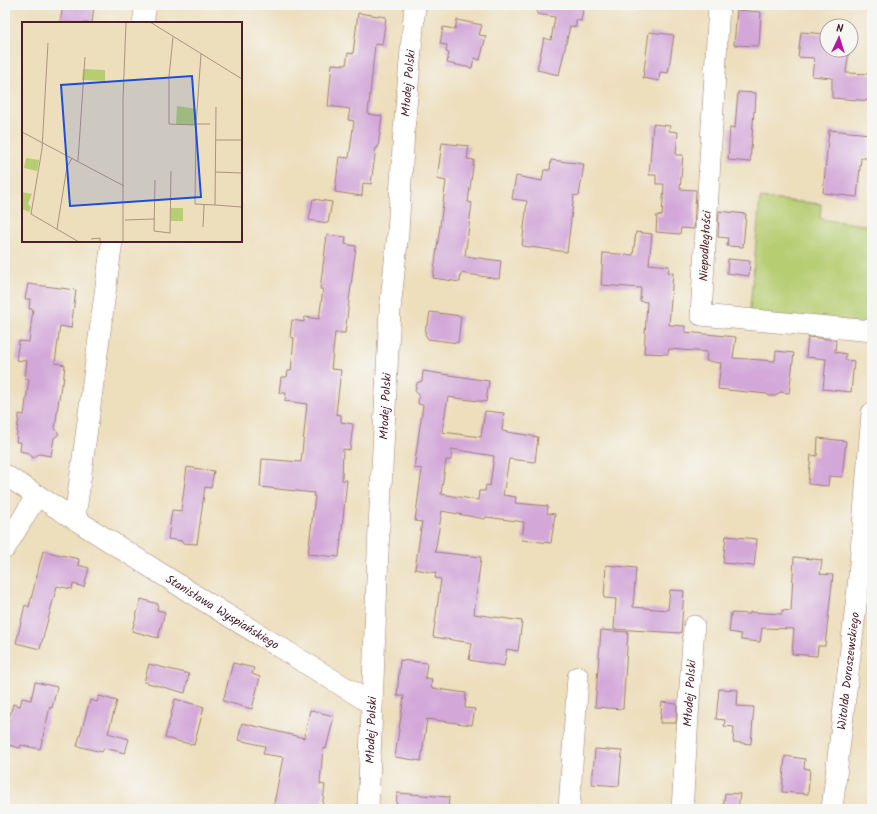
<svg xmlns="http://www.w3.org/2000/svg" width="877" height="814" font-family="Kalam,sans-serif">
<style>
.green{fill:#b6cd72;stroke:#80764e}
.building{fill:#d3a8d9;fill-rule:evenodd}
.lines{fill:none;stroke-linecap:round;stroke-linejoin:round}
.street-casing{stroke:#9c7e74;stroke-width:22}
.street{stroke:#fff;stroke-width:21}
.labels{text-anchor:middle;stroke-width:3.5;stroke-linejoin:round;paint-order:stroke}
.street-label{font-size:12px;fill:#4a1f2b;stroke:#f6f6f2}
.inset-road{fill:none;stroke:#ac9282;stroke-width:1}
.view{fill:#1d4ed8;fill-opacity:0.15;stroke:#1d4ed8;stroke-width:2}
.inset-edge{fill:none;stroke:#4a1f2b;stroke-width:2}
</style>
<rect width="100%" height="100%" fill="#f6f6f2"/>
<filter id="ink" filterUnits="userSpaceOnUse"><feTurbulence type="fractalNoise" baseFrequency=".025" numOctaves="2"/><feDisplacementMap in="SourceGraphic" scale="8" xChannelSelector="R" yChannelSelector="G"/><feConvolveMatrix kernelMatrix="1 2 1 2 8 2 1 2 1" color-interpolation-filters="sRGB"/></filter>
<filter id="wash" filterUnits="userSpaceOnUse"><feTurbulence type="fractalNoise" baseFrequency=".012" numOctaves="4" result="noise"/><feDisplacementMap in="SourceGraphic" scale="16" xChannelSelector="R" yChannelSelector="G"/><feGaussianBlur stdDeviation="0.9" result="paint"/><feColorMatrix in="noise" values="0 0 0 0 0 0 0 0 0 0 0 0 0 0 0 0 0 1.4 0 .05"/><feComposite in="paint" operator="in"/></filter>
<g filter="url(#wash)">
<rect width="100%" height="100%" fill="#eddebc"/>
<polygon class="green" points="760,198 821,204 820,219 872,226 872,331 749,319"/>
<g id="blocks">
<g class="building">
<polygon points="63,5 94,5 92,23 60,23"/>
<polygon points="538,5 584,5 581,21 576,20 576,27 570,26 559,75 537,70 544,38 551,40 555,17 537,14"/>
<polygon points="737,10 761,12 759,46 734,45"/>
<polygon points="358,13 386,17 382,45 375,44 368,114 382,116 378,148 376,148 371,184 363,183 362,196 335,192 339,157 349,158 354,121 348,120 350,109 328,106 332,64 346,65 348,53 353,54"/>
<polygon points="457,20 482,25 479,35 486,36 480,60 474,58 472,68 447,63 449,53 446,52 447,45 440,44 443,27 455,29"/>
<polygon points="649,32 674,35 668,73 660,72 659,81 643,78"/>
<polygon points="801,32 827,34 827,50 849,50 846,73 872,74 872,101 832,98 832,78 812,76 814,58 798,57"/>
<polygon points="738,92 756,93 755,112 754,111 750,162 728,160 730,127 735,128"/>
<polygon points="653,124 670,126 669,131 678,132 676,155 683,155 680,189 696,190 694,229 681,228 680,234 656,232 657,215 662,216 664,184 656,184 656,175 649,175"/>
<polygon points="829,130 870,134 868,158 861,158 857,197 823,193"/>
<polygon points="442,143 469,146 467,159 474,160 468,202 472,203 465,256 501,261 499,279 461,273 460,282 433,278 446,181 437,179"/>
<polygon points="551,160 584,164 579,196 574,195 567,252 522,246 527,201 512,199 516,176 542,181 544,170 550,170"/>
<polygon points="313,199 332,202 328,223 309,220"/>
<polygon points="719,211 746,214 743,247 727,246 728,238 718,237"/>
<polygon points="636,232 652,234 649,264 669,266 668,272 673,273 669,325 685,326 685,332 736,337 733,358 775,361 776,351 794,353 789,393 780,392 776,396 769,396 767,394 718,389 721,363 706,361 707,352 669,349 668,354 644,353 647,302 640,301 641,288 601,285 603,253 633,255"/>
<polygon points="327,235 346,237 345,244 356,246 345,333 335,333 331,369 341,370 336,414 341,415 341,422 353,424 350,450 343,449 342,480 347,480 339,557 308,554 315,496 313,496 314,493 260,487 262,459 301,462 307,404 285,401 286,393 279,393 281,377 287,377 288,371 291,371 294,338 290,337 292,320 304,322 304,317 319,319 323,289 320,289"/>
<polygon points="728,259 750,261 749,276 727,273"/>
<polygon points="28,284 76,290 71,328 60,326 55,363 65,365 63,384 61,384 55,428 59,434 54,438 51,456 39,454 33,458 29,453 20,451 21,442 16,442 19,414 24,415 29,379 25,379 27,361 16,360 19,341 29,342 33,309 29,309 30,299 25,299"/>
<polygon points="430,312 461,316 458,343 428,339 425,334 426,326 428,324"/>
<polygon points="808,337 836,340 835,352 846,354 845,360 854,361 851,392 823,389 826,359 806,357"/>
<path d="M423 371 489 381 486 402 448 397 442 432 481 437 485 411 504 413 502 431 538 437 535 462 509 459 503 495 516 497 515 503 548 506 547 513 555 514 551 543 522 540 524 522 486 517 485 519 442 511 435 552 481 557 474 614 522 621 518 651 507 649 504 666 469 660 472 643 433 637 441 579 435 578 436 573 415 569 422 522 415 521 422 469 414 468 423 405 418 404 419 395 415 391 417 383 422 381ZM452 449 494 456 490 486 486 485 485 491H479L478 500 441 494 446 460H451Z"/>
<polygon points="818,438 846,441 842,477 829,476 828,486 808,484 811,455 817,456"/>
<polygon points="187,467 214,471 211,488 205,487 197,544 182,543 182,541 168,539 172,510 181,511"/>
<polygon points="726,536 757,539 754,566 723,563"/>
<polygon points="43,551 79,559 78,565 89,568 84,587 73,584 72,589 57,586 40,649 16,643 25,605 29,607"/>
<polygon points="794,557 822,560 820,574 833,575 825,646 818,646 817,656 792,654 794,629 762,628 760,642 741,640 741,634 729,632 731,613 750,614 750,612 782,614 782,610 791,611"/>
<polygon points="606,565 636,568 633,607 668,610 670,590 684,591 681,633 614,629 616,599 604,598"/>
<polygon points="141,599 158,604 157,610 165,612 158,638 132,631"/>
<polygon points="601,630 628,632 623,709 595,707"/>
<polygon points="400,660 427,663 425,678 432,679 431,688 466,693 465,708 475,709 472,725 427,719 421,761 395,757 404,696 397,696"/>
<polygon points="233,663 254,668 252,674 260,677 252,709 223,701"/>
<polygon points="149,664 189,674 185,693 144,682"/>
<polygon points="35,682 57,687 52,708 50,707 40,749 21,745 20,748 5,744 5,733 13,704 20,706 22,698 31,700"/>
<polygon points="719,689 738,690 737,706 754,707 751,744 733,742 734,727 724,726 725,720 716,719"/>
<polygon points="99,696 117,701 108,733 129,739 125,753 104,748 102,752 77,746 90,700 97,702"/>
<polygon points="175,699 204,707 194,745 165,738"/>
<polygon points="662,702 677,704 676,723 660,723"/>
<polygon points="310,710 334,716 326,749 323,748 320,784 325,785 322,809 273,809 283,757 263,754 265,746 238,740 242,723 304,738"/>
<polygon points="595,749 622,751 619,786 592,784"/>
<polygon points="785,756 805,759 804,768 810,769 808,794 782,792"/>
<polygon points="397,793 449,797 448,809 396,809"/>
<polygon points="725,793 740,794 738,809 723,809"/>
</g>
</g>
</g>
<g filter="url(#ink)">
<use href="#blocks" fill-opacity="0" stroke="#9c7e74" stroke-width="1"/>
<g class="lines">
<defs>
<g id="street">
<polyline points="719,5 701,315 872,331"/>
<polyline points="143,23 146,5"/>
<path id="s1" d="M5 475 193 594 372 704"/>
<polyline points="75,518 112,241"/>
<polyline points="5,548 37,495"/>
<path id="s2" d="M368 809 379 528 390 310 398 233 404 130 415 5"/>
<polyline points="569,809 578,677"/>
<path id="s3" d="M682 809 694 626"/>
<path id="s4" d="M832 809 858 588 872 413"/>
</g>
</defs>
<use href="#street" class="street-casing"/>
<use href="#street" class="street"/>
</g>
</g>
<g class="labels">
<g class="street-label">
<text dy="4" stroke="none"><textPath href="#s2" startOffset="727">Młodej Polski</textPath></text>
<text transform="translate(705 246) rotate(-87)" y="4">Niepodległości</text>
<text dy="4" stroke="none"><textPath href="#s2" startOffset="403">Młodej Polski</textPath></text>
<text dy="4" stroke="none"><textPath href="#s1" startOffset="257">Stanisława Wyspiańskiego</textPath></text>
<text dy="4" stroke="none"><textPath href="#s4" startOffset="139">Witolda Doroszewskiego</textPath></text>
<text dy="4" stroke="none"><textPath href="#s3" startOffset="116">Młodej Polski</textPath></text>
<text dy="4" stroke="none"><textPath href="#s2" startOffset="79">Młodej Polski</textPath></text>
</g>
</g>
<g transform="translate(22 22)">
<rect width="220" height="220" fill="#eddebc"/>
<path d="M61 47 83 48V59L60 58ZM155 84 174 87V103H154ZM4 136 17 138 15 149 2 146ZM0 170 10 172 6 182 9 185 7 190 0 187ZM149 186H161V199H149Z" fill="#b6cd72"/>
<path class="inset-road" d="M128 0 220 57M151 15 147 55V102L174 103M26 21 20 127 9 192 57 220M179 32 174 103 173 182 193 183 194 85M174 102H188M0 110 102 164M194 118H220M56 139 63 35M194 150 220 151M133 158 132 209 148 211 149 149M193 183 220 185M103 198 133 197M181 205 182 183M35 207 45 145 50 136M69 217 78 216V220M101 220V78L104 0"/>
<path class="view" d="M170 54 179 175 48 184 39 63Z"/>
<rect width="220" height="220" class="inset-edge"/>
</g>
<rect width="877" height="814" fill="none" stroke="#f6f6f2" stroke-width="20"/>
<g transform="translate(839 38) rotate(4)"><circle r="19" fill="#f6f6f2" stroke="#b1a0a2"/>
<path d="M0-3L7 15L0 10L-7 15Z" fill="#b5179e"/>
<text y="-6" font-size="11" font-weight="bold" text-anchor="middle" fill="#4a1f2b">N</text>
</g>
</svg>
